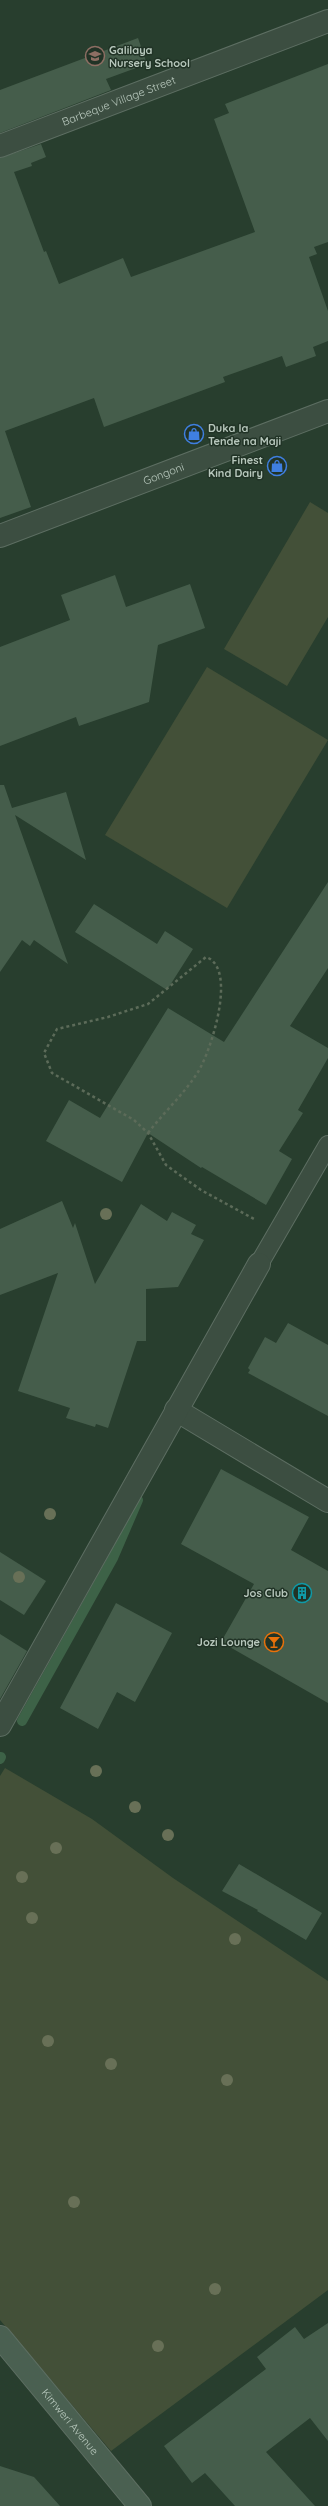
<svg xmlns="http://www.w3.org/2000/svg" width="328" height="2506" font-family="Quicksand,sans-serif">
<style>
.green{fill:#435038}
.lines{fill:none;stroke-linecap:round;stroke-linejoin:round}
.stream{stroke:#3d6247;stroke-width:10}
.building{fill:#455d4b}
.lane-casing{stroke:#5d6e62;stroke-width:20}
.street-casing{stroke:#5d6e62;stroke-width:24}
.secondary-casing{stroke:#5d6e62;stroke-width:24}
.path{stroke:#5c6b59;stroke-width:2.5;stroke-dasharray:3 3;stroke-linecap:butt}
.lane{stroke:#3c4e41;stroke-width:18}
.street{stroke:#3c4e41;stroke-width:22}
.secondary{stroke:#4a6051;stroke-width:22}
.tree{fill:#687057}
.labels{text-anchor:middle;stroke-width:3;stroke-linejoin:round;paint-order:stroke}
.poi-label{font-size:11px;font-weight:bold;fill:#b8c8bd;stroke:#213326;text-anchor:end}
.street-label{font-size:11px;fill:#b8c8bd;stroke:#213326}
</style>
<rect width="100%" height="100%" fill="#283e2e"/>
<g class="green">
<polygon points="310,502 328,513 328,617 287,686 224,649"/>
<polygon points="207,667 328,740 227,908 105,835"/>
<polygon points="5,1768 92,1819 173,1878 328,1981 328,2290 111,2451 0,2320 0,1776"/>
</g>
<g class="lines">
<g class="stream">
<polyline points="22,1721 113,1558 138,1500"/>
<polyline points="0,1759 1,1757"/>
</g>
</g>
<g class="building">
<polygon points="138,38 147,64 106,79 111,90 0,133 0,90"/>
<polygon points="328,64 328,242 314,247 317,254 309,257 328,311 328,341 313,347 316,356 286,367 282,356 223,377 225,382 104,427 94,398 5,431 31,507 0,518 0,158 41,144 46,157 31,163 32,166 14,172 44,252 46,251 59,284 123,258 131,277 255,232 214,119 229,113 225,104"/>
<polygon points="115,575 126,607 190,584 205,628 158,645 149,702 79,726 76,717 0,746 0,647 70,620 61,595"/>
<polygon points="0,785 4,785 12,808 66,792 86,860 15,815 68,964 34,940 30,946 22,940 0,972"/>
<polygon points="328,882 328,968 290,1026 328,1048 328,1058 298,1110 303,1113 279,1151 292,1159 266,1205 202,1167 201,1168 148,1133 122,1182 46,1141 69,1100 100,1118 168,1008 224,1042"/>
<polygon points="94,904 157,944 165,931 193,949 167,990 75,932"/>
<polygon points="62,1201 73,1228 75,1223 95,1284 141,1204 167,1221 172,1212 196,1225 191,1234 204,1240 178,1287 146,1289 146,1341 137,1341 108,1428 96,1424 95,1427 66,1418 70,1408 18,1391 58,1273 0,1295 0,1229"/>
<polygon points="288,1323 328,1345 328,1416 248,1373 250,1370 248,1368 265,1337 276,1343"/>
<polygon points="221,1469 309,1517 291,1550 328,1571 328,1703 221,1642 254,1584 181,1544"/>
<polygon points="0,1552 46,1581 24,1615 0,1600"/>
<polygon points="116,1603 172,1633 135,1702 117,1692 98,1729 60,1708"/>
<polygon points="0,1634 27,1651 0,1699"/>
<polygon points="239,1864 322,1913 306,1940 257,1911 258,1910 222,1891"/>
<polygon points="328,2323 328,2441 310,2418 266,2452 315,2506 235,2506 205,2473 192,2483 164,2446 266,2369 257,2357 295,2327 304,2339"/>
<polygon points="0,2466 34,2477 60,2506 0,2506"/>
</g>
<g class="lines">
<defs>
<polyline id="lane" points="259,1264 328,1145"/>
<g id="street">
<path id="s1" d="M0 146 328 21"/>
<path id="s2" d="M0 536 328 411"/>
<polyline points="176,1410 328,1501"/>
<polyline points="0,1725 259,1264"/>
</g>
<g id="secondary">
<path id="s3" d="M0 2337 140 2506"/>
</g>
</defs>
<use href="#lane" class="lane-casing"/>
<use href="#street" class="street-casing"/>
<use href="#secondary" class="secondary-casing"/>
<path class="path" d="M148 1133C164 1112 184 1094 198 1072 211 1051 238 968 206 957L148 1004 108 1017 57 1029 44 1053 52 1073 134 1120 148 1133 166 1165 201 1190 254 1219"/>
<use href="#lane" class="lane"/>
<use href="#street" class="street"/>
<use href="#secondary" class="secondary"/>
</g>
<g class="tree">
<circle cx="106" cy="1214" r="6"/>
<circle cx="50" cy="1514" r="6"/>
<circle cx="19" cy="1577" r="6"/>
<circle cx="96" cy="1771" r="6"/>
<circle cx="135" cy="1807" r="6"/>
<circle cx="168" cy="1835" r="6"/>
<circle cx="56" cy="1848" r="6"/>
<circle cx="22" cy="1877" r="6"/>
<circle cx="32" cy="1918" r="6"/>
<circle cx="235" cy="1939" r="6"/>
<circle cx="48" cy="2041" r="6"/>
<circle cx="111" cy="2064" r="6"/>
<circle cx="227" cy="2080" r="6"/>
<circle cx="74" cy="2202" r="6"/>
<circle cx="215" cy="2289" r="6"/>
<circle cx="158" cy="2346" r="6"/>
</g>
<defs>
<symbol id="school-ring" viewBox="-11 -11 22 22"><circle r="9.5" fill="#213326" stroke="#8d6e63" stroke-width="1.5"/><path d="M0-5L7-2L0 1L-7-2ZM-4 1L0 2.5L4 1V4Q0 6-4 4Z" fill="#8d6e63"/></symbol>
<symbol id="shop-ring" viewBox="-11 -11 22 22"><circle r="9.5" fill="#213326" stroke="#3f7fe0" stroke-width="1.5"/><path d="M-5-2.5h2.3a2.7 3.5 0 0 1 5.4 0H5L5.5 6h-11ZM-1.5-2.5h3a1.5 2.3 0 0 0-3 0Z" fill="#3f7fe0"/></symbol>
<symbol id="building-ring" viewBox="-11 -11 22 22"><circle r="9.5" fill="#213326" stroke="#0f9aa8" stroke-width="1.5"/><path d="M-4-6H4V6H1V3H-1V6H-4ZM-2.5-4.3h1.7v1.8h-1.7ZM.8-4.3h1.7v1.8H.8ZM-2.5-1h1.7V.8h-1.7ZM.8-1h1.7V.8H.8Z" fill="#0f9aa8"/></symbol>
<symbol id="bar-ring" viewBox="-11 -11 22 22"><circle r="9.5" fill="#213326" stroke="#e8710a" stroke-width="1.5"/><path d="M-6-5H6L.8 .8V4.5H3.5V6h-7V4.5H-.8V.8Z" fill="#e8710a"/></symbol>
</defs>
<g fill-rule="evenodd">
<use href="#school-ring" x="84" y="45" width="22" height="22"/>
<use href="#shop-ring" x="183" y="423" width="22" height="22"/>
<use href="#shop-ring" x="266" y="455" width="22" height="22"/>
<use href="#building-ring" x="291" y="1582" width="22" height="22"/>
<use href="#bar-ring" x="263" y="1631" width="22" height="22"/>
</g>
<g class="labels">
<g class="poi-label">
<text x="109" y="54" text-anchor="start">Galilaya<tspan x="109" dy="13">Nursery School</tspan></text>
<text x="208" y="432" text-anchor="start">Duka la<tspan x="208" dy="13">Tende na Maji</tspan></text>
<text x="263" y="464">Finest<tspan x="263" dy="13">Kind Dairy</tspan></text>
<text x="288" y="1597">Jos Club</text>
<text x="260" y="1646">Jozi Lounge</text>
</g>
<g class="street-label">
<text dy="4" stroke="none"><textPath href="#s1" startOffset="127">Barbeque Village Street</textPath></text>
<text dy="4" stroke="none"><textPath href="#s2" startOffset="175">Gongoni</textPath></text>
<text dy="4" stroke="none"><textPath href="#s3" startOffset="110">Kimweri Avenue</textPath></text>
</g>
</g>
</svg>
